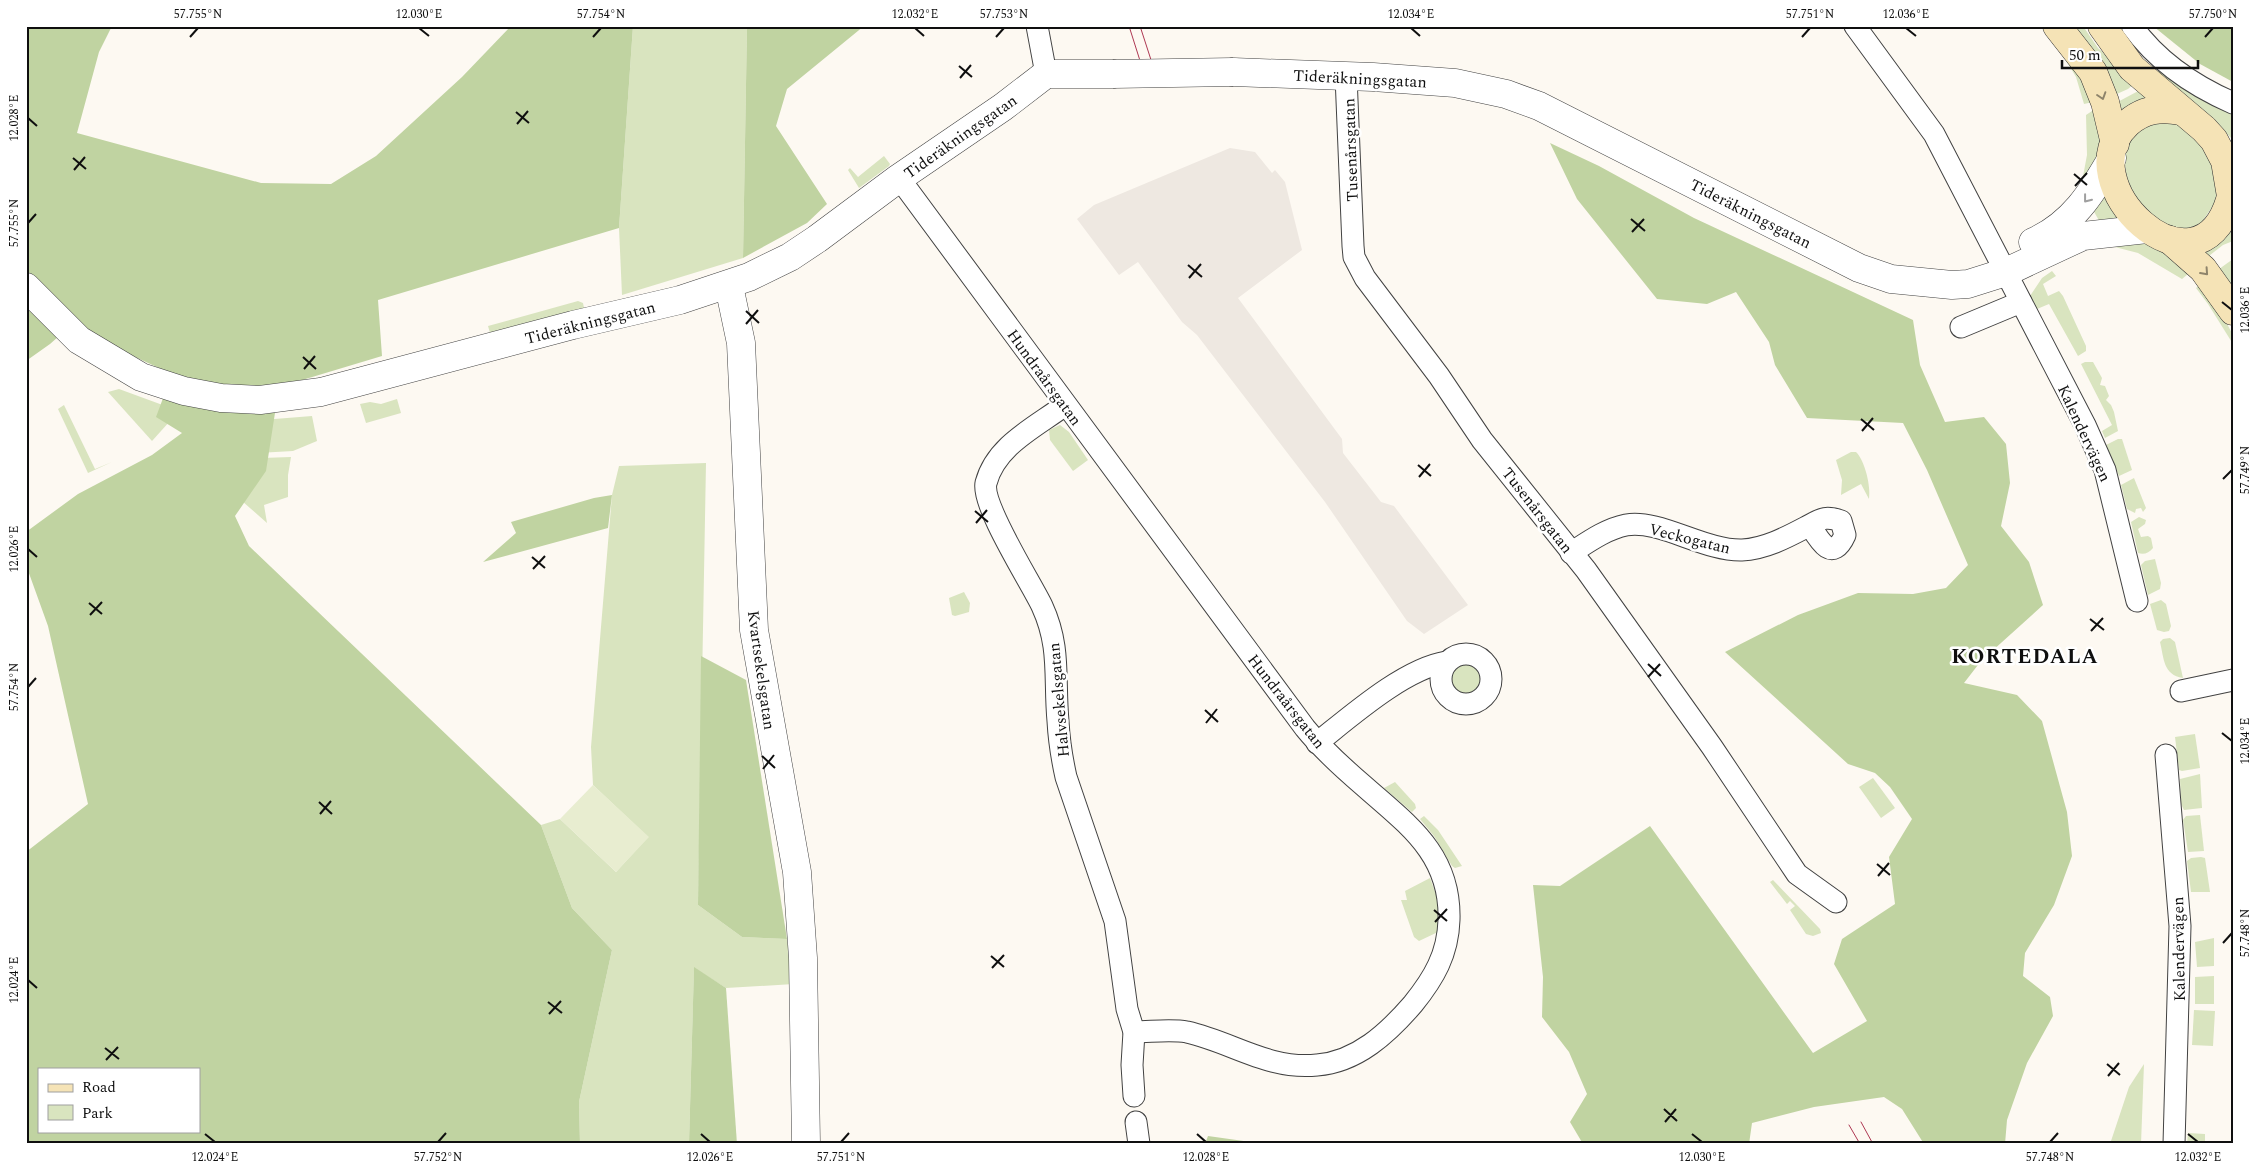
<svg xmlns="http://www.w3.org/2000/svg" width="2259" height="1170" font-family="Spectral,serif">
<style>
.green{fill:#d9e4bf}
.forest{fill:#c0d3a1;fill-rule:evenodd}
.pitch{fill:#e8edd0}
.plaza{fill:#eee8e1}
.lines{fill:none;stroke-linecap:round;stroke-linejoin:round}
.minor-casing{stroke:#424242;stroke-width:23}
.tertiary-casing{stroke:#424242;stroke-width:29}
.secondary-casing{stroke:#313131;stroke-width:29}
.minor{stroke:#fff;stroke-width:21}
.tertiary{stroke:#fff;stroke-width:28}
.secondary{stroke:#f5e3b6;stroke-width:28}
.tram{stroke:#ae3853;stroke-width:1}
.tertiary-bridge-casing{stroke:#424242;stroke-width:29;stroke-linecap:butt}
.tertiary-bridge{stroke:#fff;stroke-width:28}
.oneway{stroke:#8e846b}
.oneway2{stroke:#9f9f9f}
.ticks{fill:none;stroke:#0f0f0f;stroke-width:2}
.labels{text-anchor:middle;stroke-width:5;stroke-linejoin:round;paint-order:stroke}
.street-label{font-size:16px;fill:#0f0f0f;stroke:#fff}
.district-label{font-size:21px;font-weight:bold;letter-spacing:1px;fill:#0f0f0f;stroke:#fff}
.neatline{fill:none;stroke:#0f0f0f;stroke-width:2}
.ticks-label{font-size:12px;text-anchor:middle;fill:#0f0f0f}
</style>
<rect width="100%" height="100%" fill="#fdf9f2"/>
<g class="green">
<polygon points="633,26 747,26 743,258 622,295 619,228"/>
<polygon points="2066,26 2083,26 2098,48 2136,82 2128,89 2110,97"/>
<polygon points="2055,42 2067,52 2093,102 2084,104 2076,77"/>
<polygon points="2161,68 2233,112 2233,140 2209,115 2151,79"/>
<polygon points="2142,89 2152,97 2119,117 2112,105"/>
<polygon points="2095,109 2102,151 2081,187 2087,155 2086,115"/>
<path d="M2153 121C2160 122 2170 121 2177 124 2205 137 2213 167 2220 195L2198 228H2166L2136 199 2126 176 2124 149 2130 136Z"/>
<polygon points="884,156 890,164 889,166 859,188 848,170 850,168 858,177"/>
<polygon points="2104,194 2120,222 2102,226 2092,208"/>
<polygon points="2231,230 2233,241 2223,245 2205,259 2199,252"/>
<polygon points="2108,238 2150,243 2194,269 2182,279 2138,253 2107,245"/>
<polygon points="2233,259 2233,294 2215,272"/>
<polygon points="2052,271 2056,276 2043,284 2048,296 2059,291 2063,296 2086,346 2086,351 2078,356 2049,304 2037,309 2030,296 2042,278"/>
<polygon points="2204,281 2233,335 2233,344 2208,304 2196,288"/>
<polygon points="578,301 583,303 584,308 490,333 488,326"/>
<polygon points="2085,362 2093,362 2102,378 2100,385 2105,386 2109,396 2106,400 2111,405 2114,412 2118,431 2105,438 2102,431 2112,425 2081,364"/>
<polygon points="119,389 179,411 152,441 108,392"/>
<polygon points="397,399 401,413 366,423 360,404 370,402 381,404"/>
<polygon points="64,405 95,469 112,462 88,473 58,409"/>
<polygon points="312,416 317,441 293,451 258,453 262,420"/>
<polygon points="1060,425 1069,432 1088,460 1073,471 1050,440 1049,430"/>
<polygon points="2118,439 2122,439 2132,470 2119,476 2106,445"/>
<path d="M1851 452H1856C1865 461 1871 486 1869 499L1861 484 1841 495 1842 480 1836 460Z"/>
<polygon points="291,457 288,475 288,497 264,505 267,523 242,501 226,459"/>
<polygon points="706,463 698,905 742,937 787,939 794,984 726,988 694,968 689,1144 580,1144 579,1102 612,950 572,908 541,825 560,819 616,872 648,837 593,785 591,747 612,495 619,466"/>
<polygon points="2134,478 2146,508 2143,512 2141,508 2136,509 2135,513 2127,509 2121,485"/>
<path d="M2139 517 2146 520 2145 524 2138 529 2141 537 2148 536 2151 538 2153 548C2149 553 2144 555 2138 553L2131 522Z"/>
<polygon points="2155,559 2161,583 2160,589 2148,595 2141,565 2145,561"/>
<polygon points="964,592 970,603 969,612 955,616 952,615 949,598"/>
<polygon points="2161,600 2166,604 2171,626 2169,631 2164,632 2157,630 2150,604"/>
<path d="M2170 638 2175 642 2183 678C2163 675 2164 658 2160 642L2163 639Z"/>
<path d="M1461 661C1476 662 1484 672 1481 687L1471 695C1447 696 1434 670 1461 661Z"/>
<polygon points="2195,734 2200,768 2182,771 2179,770 2175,737"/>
<polygon points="2200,774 2202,808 2184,810 2181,804 2180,779"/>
<polygon points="1873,778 1895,808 1881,818 1859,787"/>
<polygon points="1395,782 1415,804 1416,808 1412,812 1384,788"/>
<polygon points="2200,815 2204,851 2188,852 2183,820 2186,816"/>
<polygon points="1424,816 1438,830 1462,866 1455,868 1452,866 1434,836 1420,819"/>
<polygon points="2201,857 2205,858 2210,892 2191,892 2187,861 2191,858"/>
<polygon points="1430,878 1438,900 1438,932 1419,941 1414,937 1401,900 1407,900 1405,891"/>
<polygon points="1773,880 1820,929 1821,933 1813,936 1806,934 1790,910 1795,906 1790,901 1787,904 1770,882"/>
<polygon points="2214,938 2214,966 2197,967 2195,942"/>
<polygon points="2214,976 2214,1004 2195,1004 2195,977"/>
<polygon points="2194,1010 2215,1011 2213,1046 2192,1045"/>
<polygon points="2144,1064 2141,1144 2110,1144 2129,1087"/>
<polygon points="2188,1133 2205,1134 2205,1144 2187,1144"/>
</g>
<g class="forest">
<path d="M26 26H112L99 52 77 133 261 183 331 184 376 156 462 77 511 26H633L619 228 378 300 382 356 279 387 266 471 235 516 249 546 541 825 572 908 612 950 579 1102 580 1144H26V852L88 804 48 626 26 565V532L78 494 152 455 182 433 156 417 172 374 107 344 76 321 50 344 26 361ZM39 1069H199V1131H39Z"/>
<polygon points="747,26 864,26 787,89 776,126 827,204 807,223 743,258"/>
<polygon points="2153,26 2233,26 2233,82 2200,64"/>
<polygon points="1550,143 1599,166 1694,218 1913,320 1920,365 1945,422 1984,417 2006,444 2010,483 2001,526 2029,562 2043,605 1981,661 1964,683 2017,695 2042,721 2067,812 2072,856 2054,905 2025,953 2023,976 2050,997 2053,1016 2027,1063 2007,1120 2005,1144 1924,1144 1902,1109 1884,1097 1814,1107 1752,1123 1749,1144 1583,1144 1570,1122 1587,1094 1569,1052 1542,1017 1543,977 1533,885 1560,886 1650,826 1813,1053 1867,1021 1834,964 1842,939 1895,904 1889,857 1912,819 1890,787 1875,773 1848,764 1725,652 1798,615 1858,593 1913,594 1946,588 1968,565 1927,470 1903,423 1807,418 1775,365 1769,342 1736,292 1707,304 1657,299 1577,199"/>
<polygon points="612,495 608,528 483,562 516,533 511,522 594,498"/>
<polygon points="701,656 746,680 787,939 742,937 698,905"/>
<polygon points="694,967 726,988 737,1144 689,1144"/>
<polygon points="1208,1136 1265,1144 1205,1144"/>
</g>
<polygon class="pitch" points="593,785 649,837 616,872 560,819"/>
<polygon class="plaza" points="1230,148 1255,152 1272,173 1275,170 1285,182 1302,250 1238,298 1342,439 1343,453 1381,502 1394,506 1468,605 1424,634 1407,621 1325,502 1197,335 1182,322 1138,262 1119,275 1077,219 1094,205"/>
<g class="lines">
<defs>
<g id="minor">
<polyline points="1037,26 1046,74"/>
<polyline points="1855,26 1934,134 2085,425 2105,470 2137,601"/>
<path d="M2132 26C2157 61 2194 86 2233 103"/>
<polyline points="1346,76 1353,246 1354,257 1365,278 1439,376 1482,440 1586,570 1712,747 1797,874 1836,902"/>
<path d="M899 178 1305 728C1322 749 1343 768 1364 786 1408 825 1451 854 1449 920 1448 954 1434 978 1413 1004 1388 1033 1357 1062 1317 1065 1268 1070 1232 1042 1187 1032 1170 1029 1151 1032 1134 1032"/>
<polyline points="1961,327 2021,302"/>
<path d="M1065 405C1036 427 996 445 986 483 981 505 1030 581 1042 606 1061 647 1054 678 1058 721 1059 740 1062 759 1066 777L1115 921 1127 1009 1134 1032 1132 1065 1134 1096"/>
<path d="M1571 553C1588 542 1606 529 1626 525 1660 519 1704 551 1742 550 1766 549 1789 536 1810 525 1819 540 1832 564 1845 535L1841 521C1827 516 1822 518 1810 525"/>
<circle cx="1466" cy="679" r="25"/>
<polyline points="2181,691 2233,680"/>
<path d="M1317 743C1351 716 1404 669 1446 662"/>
<polyline points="2166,755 2180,926 2174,1144"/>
<polyline points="1136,1122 1139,1144"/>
</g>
<g id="tertiary">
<polyline points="1233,72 1373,77 1455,83 1506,94 1539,106 1859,268 1891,279 1952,285 1968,284 2006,272 2083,236 2147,229"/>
<path d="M2033 242C2072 225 2092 193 2112 158"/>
<polyline points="729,286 741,343 754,630 797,872 803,958 806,1144"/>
<polyline points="26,287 79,340 141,377 184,391 221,398 260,400 321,392 573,325 680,300 749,277 790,257 817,239 899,178 1003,107 1046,74 1113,74"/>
</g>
<g id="secondary">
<polyline points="2057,26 2093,72 2105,102 2115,144"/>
<polyline points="2102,26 2132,68 2204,129 2214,140 2225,161 2233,208"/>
<path d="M2181 111C2161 107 2144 109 2128 123 2063 182 2197 308 2230 200"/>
<polyline points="2170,240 2203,269 2233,311"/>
</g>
</defs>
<use href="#minor" class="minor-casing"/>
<use href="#tertiary" class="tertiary-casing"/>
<use href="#secondary" class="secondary-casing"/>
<use href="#minor" class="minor"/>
<use href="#tertiary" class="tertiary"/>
<use href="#secondary" class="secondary"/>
<g class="tram">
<polyline points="1129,26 1142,67"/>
<polyline points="1140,26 1153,66"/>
<polyline points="1861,1122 1873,1144"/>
<polyline points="1849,1125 1860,1144"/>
</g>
<defs>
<polyline id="tertiary-bridge" points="1113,74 1233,72"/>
</defs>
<use href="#tertiary-bridge" class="tertiary-bridge-casing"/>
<use href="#tertiary-bridge" class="tertiary-bridge"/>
</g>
<defs><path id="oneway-chevron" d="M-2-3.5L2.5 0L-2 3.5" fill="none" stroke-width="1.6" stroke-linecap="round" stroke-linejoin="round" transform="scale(1.25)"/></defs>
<g class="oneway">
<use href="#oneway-chevron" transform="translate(2102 96) rotate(72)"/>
<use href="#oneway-chevron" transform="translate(2205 272) rotate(48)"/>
</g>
<use class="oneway2" href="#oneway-chevron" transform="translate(2087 199) rotate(128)"/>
<path class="ticks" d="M419 28 429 36M915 28 924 36M1411 28 1420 36M1906 28 1916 36M190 37 198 28M593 37 601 28M996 37 1004 28M1802 37 1810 28M2205 37 2213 28M959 66 972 77M960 78 971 65M516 112 529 123M28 118 37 126M517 124 528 111M73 158 86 169M74 170 85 157M2074 174 2087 185M2075 186 2087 173M1631 219 1645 231M28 223 36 214M1632 232 1644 219M1188 265 1202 277M1189 278 1201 264M2222 302 2232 310M746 311 759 323M746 324 758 310M303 357 316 369M304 369 315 356M1861 419 1874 430M1862 431 1873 418M1418 465 1431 476M1419 477 1430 464M2223 479 2232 470M975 511 988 522M976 523 987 510M28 549 37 557M532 557 545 568M533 569 545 556M89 603 102 614M90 615 102 602M2090 619 2104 630M2091 631 2103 618M1648 664 1661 676M1648 677 1660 664M28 687 36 678M1205 710 1218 722M1206 723 1217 709M2222 733 2232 741M762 756 775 768M763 769 774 755M319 802 332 814M320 814 331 801M1877 864 1890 875M1878 876 1889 863M1434 910 1447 921M1435 922 1447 909M2223 943 2232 933M991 956 1004 967M992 968 1004 955M28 980 37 988M548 1002 562 1013M549 1014 561 1001M105 1048 119 1059M106 1060 118 1047M2107 1064 2120 1075M2108 1076 2119 1063M1664 1109 1677 1121M1665 1122 1676 1109M205 1134 215 1142M701 1134 710 1142M1197 1134 1206 1142M1692 1134 1702 1142M2188 1134 2198 1142M438 1142 446 1133M841 1142 849 1133M2050 1142 2058 1133"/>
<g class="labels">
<g class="street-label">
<text transform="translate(1360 78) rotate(3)" y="6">Tideräkningsgatan</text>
<text transform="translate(960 136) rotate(-35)" y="6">Tideräkningsgatan</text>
<text transform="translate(1350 150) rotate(-92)" y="6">Tusenårsgatan</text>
<text transform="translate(1751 213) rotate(27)" y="6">Tideräkningsgatan</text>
<text transform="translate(590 322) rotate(-14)" y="6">Tideräkningsgatan</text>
<text transform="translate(1045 377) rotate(54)" y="6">Hundraårsgatan</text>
<text transform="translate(2085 433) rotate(65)" y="6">Kalendervägen</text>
<text transform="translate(1538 510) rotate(52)" y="6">Tusenårsgatan</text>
<text transform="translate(1690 538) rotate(14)" y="6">Veckogatan</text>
<text transform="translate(762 670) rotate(82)" y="6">Kvartsekelsgatan</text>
<text transform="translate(1058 700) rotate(-95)" y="6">Halvsekelsgatan</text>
<text transform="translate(1287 701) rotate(52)" y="6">Hundraårsgatan</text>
<text transform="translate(2178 949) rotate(-91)" y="6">Kalendervägen</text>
</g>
<g class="district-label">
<text x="2025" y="663">KORTEDALA</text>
</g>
</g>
<rect width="2259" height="1170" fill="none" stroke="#ffffff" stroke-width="55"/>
<rect x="38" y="1068" width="162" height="65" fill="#ffffff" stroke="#9f9f9f"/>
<rect x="48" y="1084" width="25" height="8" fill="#f5e3b6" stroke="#9f9f9f"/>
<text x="82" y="1092" font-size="15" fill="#0f0f0f">Road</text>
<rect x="48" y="1105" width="25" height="15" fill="#d9e4bf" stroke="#9f9f9f"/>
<text x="82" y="1118" font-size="15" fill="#0f0f0f">Park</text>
<path d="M2062 60v8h136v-8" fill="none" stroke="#0f0f0f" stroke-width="2.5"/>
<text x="2069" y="60" font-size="15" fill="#0f0f0f" stroke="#ffffff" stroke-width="4" paint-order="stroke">50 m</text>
<rect x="28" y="28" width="2204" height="1114" class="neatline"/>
<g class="ticks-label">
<text x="198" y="18">57.755°N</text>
<text x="419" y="18">12.030°E</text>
<text x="601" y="18">57.754°N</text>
<text x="915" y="18">12.032°E</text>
<text x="1004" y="18">57.753°N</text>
<text x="1411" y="18">12.034°E</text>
<text x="1810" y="18">57.751°N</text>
<text x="1906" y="18">12.036°E</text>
<text x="2213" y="18">57.750°N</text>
<text transform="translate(14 118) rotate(-90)" y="4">12.028°E</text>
<text transform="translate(14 223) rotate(-90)" y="4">57.755°N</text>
<text transform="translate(2245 310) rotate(-90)" y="4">12.036°E</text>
<text transform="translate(2245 470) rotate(-90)" y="4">57.749°N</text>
<text transform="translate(14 549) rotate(-90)" y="4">12.026°E</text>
<text transform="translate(14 687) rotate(-90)" y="4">57.754°N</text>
<text transform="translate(2245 741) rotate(-90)" y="4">12.034°E</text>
<text transform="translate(2245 933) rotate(-90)" y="4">57.748°N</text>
<text transform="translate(14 980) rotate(-90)" y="4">12.024°E</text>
<text x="215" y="1161">12.024°E</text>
<text x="438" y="1161">57.752°N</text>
<text x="710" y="1161">12.026°E</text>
<text x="841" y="1161">57.751°N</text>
<text x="1206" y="1161">12.028°E</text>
<text x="1702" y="1161">12.030°E</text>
<text x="2050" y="1161">57.748°N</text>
<text x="2198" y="1161">12.032°E</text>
</g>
</svg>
